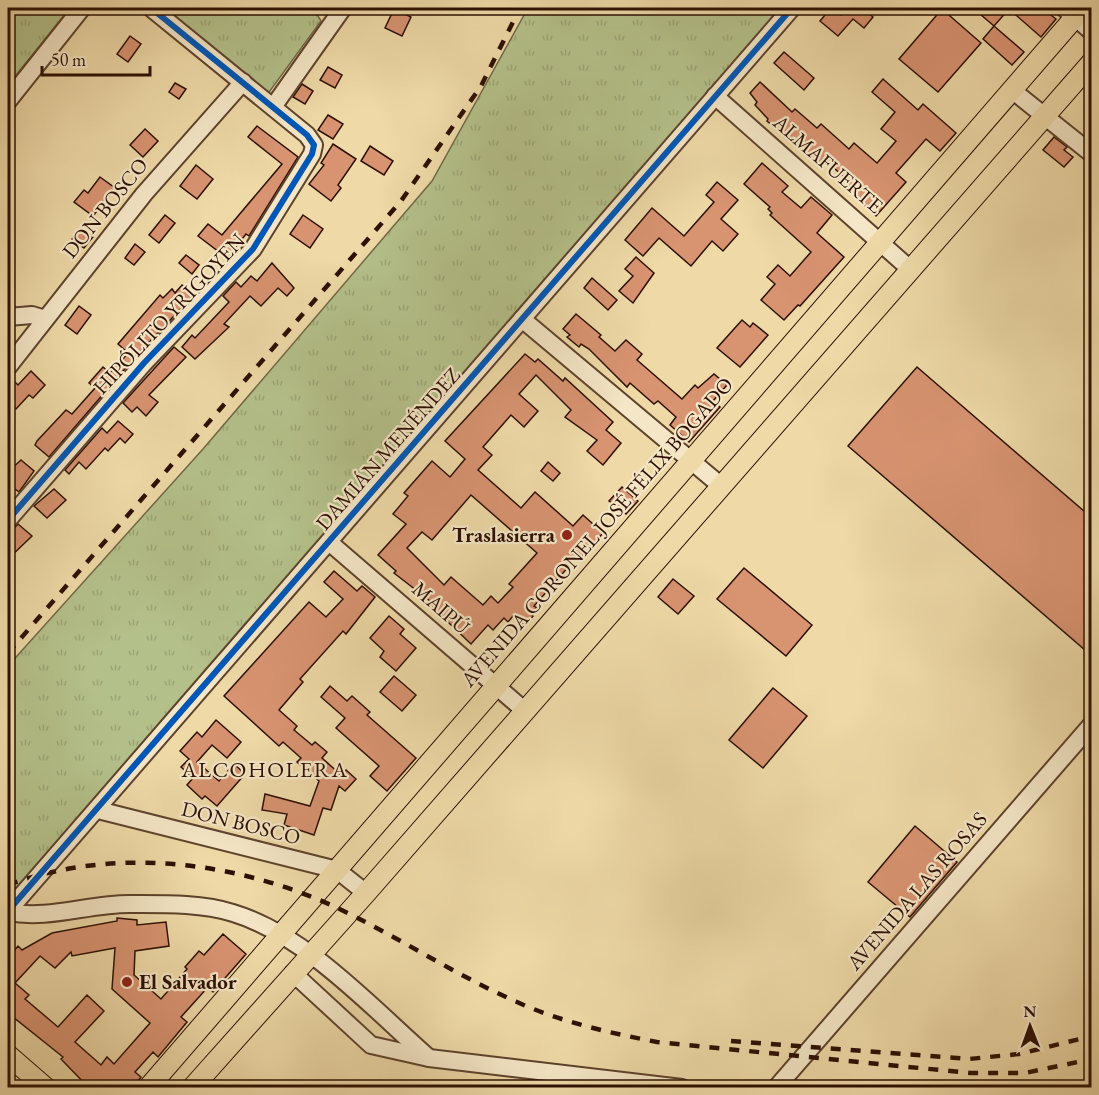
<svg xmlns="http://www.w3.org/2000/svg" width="1099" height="1095" font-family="'EB Garamond',serif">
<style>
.grass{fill:url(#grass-tufts);stroke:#706846;stroke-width:1.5}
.building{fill:#d89371;stroke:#2d1003;stroke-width:1.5;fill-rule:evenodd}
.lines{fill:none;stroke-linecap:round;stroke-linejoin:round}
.minor-casing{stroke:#5d422c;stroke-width:20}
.major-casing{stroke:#2d1003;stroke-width:22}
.minor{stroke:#f4e6c6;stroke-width:16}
.major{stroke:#eed9a7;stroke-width:20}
.rail{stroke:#2d1003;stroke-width:4.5;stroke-dasharray:10 10;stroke-linecap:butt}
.cycleway-casing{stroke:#f4e6c6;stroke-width:10}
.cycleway{stroke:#0057b8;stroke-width:6}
.poi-dot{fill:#8f2418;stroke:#f4e6c6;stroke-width:2}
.labels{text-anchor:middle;stroke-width:4.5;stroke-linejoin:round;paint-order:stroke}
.street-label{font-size:21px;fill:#2d1003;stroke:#f4e6c6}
.poi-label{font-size:21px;font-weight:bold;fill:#2d1003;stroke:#f4e6c6;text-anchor:end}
.neighbourhood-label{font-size:22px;letter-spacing:1.5px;fill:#2d1003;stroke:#f4e6c6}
</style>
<defs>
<pattern id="grass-tufts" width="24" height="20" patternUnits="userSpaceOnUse" patternTransform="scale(1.5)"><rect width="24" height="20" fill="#b4c08a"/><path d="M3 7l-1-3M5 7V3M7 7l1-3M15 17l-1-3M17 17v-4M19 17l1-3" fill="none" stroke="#9ba475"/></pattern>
</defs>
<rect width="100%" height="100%" fill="#eed9a7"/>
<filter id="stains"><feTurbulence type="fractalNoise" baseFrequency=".00333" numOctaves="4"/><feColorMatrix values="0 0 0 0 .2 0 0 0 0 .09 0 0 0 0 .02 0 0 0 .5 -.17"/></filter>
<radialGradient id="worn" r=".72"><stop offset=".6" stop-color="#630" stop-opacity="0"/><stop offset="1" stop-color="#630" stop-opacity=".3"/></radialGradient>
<g class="grass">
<polygon points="8,8 70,8 8,85"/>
<polygon points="157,8 313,8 321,21 267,95"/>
<polygon points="528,8 784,8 8,904 8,666 203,449 432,181"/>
</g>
<g class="building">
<polygon points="831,8 841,15 844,11 840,8 862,8 873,17 864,28 853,19 838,36 820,21"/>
<polygon points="973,8 1042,8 1056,19 1041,37 1009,9 994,26"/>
<polygon points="394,9 411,17 402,36 385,28"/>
<polygon points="942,9 981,43 938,92 899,59"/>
<polygon points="994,26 1024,52 1012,65 983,39"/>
<polygon points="130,36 141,44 128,62 117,54"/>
<polygon points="784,52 814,78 804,90 774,63"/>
<polygon points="328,67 342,75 335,88 320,80"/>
<polygon points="883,79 918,110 923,104 956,133 940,151 926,139 896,173 906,182 876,216 845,187 849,182 833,167 823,159 819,164 767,121 768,119 755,105 757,102 750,93 760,82 792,112 795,109 817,128 821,124 849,149 854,143 877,163 896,141 881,129 895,112 872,92"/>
<polygon points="175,83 186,89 179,99 169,92"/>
<polygon points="302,84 313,91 305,104 293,97"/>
<polygon points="328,115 343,124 333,139 318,130"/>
<polygon points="257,126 298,157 249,236 246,234 227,258 198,236 208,224 222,235 282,164 248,137"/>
<polygon points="145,129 158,141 143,157 130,145"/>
<polygon points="1054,137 1067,147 1064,150 1073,157 1064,167 1043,150"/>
<polygon points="333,144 356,159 338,185 341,188 331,201 309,184 324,165 321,163"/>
<polygon points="370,146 393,161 384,175 361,161"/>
<polygon points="762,163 788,186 782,192 801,208 811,197 832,215 817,233 844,257 800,306 798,305 784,320 761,300 775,284 767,277 778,265 790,276 811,252 770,215 772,213 768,209 770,207 744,184"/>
<polygon points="196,165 213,179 197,199 180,186"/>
<polygon points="100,177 115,188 93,216 74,202 84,190 88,193"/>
<polygon points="717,182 738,200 721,219 738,234 723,251 712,241 691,266 659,238 643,256 625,240 652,208 684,236 714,202 706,195"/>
<polygon points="165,215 175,223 159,243 149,235"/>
<polygon points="303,215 323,229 310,248 290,234"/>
<polygon points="81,228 93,237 84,248 72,239"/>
<polygon points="135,244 145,252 134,265 125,258"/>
<polygon points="186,255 199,265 192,274 179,263"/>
<polygon points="636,257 654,273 633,303 619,291 633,276 625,269"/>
<polygon points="272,263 294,288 287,296 278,288 261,306 250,296 224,324 229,327 195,359 182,347 192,335 195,338 229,302 223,296 236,282 241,287 251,276 257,281"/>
<polygon points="592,278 617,300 608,310 584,288"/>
<polygon points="182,285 194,295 136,356 49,457 35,445 37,441 66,410 72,414 95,388 89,383 103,367 110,373 128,353 118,344 160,295 163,298 172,289 175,293"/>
<polygon points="79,306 91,315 77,334 65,325"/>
<polygon points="576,314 601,335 599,337 615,351 626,340 642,354 637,360 682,399 695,385 698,388 714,374 727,385 713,401 720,407 689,442 670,425 676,417 658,401 654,404 630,383 627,387 589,349 581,344 579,347 567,337 570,335 563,329"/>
<polygon points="742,320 750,327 753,323 768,335 740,367 717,348"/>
<polygon points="174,347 186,357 149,395 158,402 146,416 137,407 132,412 123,403"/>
<path d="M525 354 535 362 538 359 563 381 565 378 613 422 606 430 621 443 603 465 587 451 597 440 565 417 571 410 536 375 519 394 538 411 524 427 511 415 483 447 492 455 478 470 521 508 535 492 573 526 583 515 603 533 580 559 577 557 534 606 537 608 531 614 533 616 525 626 513 616 508 622 504 618 493 630 488 625 471 644 428 603 430 601 394 573 396 571 378 555 406 524 393 514 408 496 404 493 432 461 450 477 465 459 445 441ZM471 495 537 553 509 584 513 587 498 603 491 596 483 605 451 577 444 585 407 548 422 532 432 540Z"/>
<polygon points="917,367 1092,518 1092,656 848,446"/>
<polygon points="31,371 45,385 33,398 29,395 16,409 8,402 8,388 14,381 18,385"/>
<polygon points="118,421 133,434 125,443 120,438 108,451 105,448 86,469 79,462 69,474 65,470 102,428 107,433"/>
<polygon points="21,460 34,471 19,492 15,489 8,498 8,472"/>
<polygon points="548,462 560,473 553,481 541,471"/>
<polygon points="622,487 638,501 626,514 609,501"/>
<polygon points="54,489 66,500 47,518 34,506"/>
<polygon points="18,524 32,536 8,559 8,535"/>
<polygon points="744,568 812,625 786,656 717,599"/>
<polygon points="334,571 357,591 362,586 375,597 346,634 343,631 300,679 303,682 279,710 297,726 294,730 312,745 315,742 327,752 322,758 341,775 346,770 356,779 345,791 339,786 331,810 323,808 314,835 284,825 287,814 262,810 265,794 310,806 319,781 297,762 301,758 283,742 279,746 224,696 309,602 326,617 343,599 324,582"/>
<polygon points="673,579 694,596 678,614 658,597"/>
<polygon points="389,616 404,629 400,634 416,648 396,671 380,657 384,651 370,638"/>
<polygon points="394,676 416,695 402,711 380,692"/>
<polygon points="330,686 347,701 352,696 370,712 367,715 416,758 387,791 370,776 379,766 336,728 345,718 321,697"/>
<polygon points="773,688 807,716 763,768 729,740"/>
<polygon points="216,720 241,742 227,758 212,745 197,762 219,781 234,764 245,774 217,806 205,796 202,799 187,785 193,778 181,767 189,759 180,751 197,732 202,737"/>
<polygon points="915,826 957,862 910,917 868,882"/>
<path d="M117 918 137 920V925L166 922 169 946 135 951 134 975 161 999 187 969 185 967 199 951 204 955 223 934 246 954 213 992 208 987 181 1017 187 1022 158 1057 153 1052 135 1072 141 1077 132 1088H89L61 1059 63 1057 8 1013V945L14 951 18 946 22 950 52 933 117 921ZM115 948 112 989 150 1023 114 1064 107 1057 101 1065 75 1042 104 1011 87 995 58 1027 25 999 29 995 15 983 40 956 55 968 71 952 72 956Z"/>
</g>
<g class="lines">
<defs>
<g id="minor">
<polyline points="1064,8 1092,32"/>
<polyline points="1012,90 1092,154"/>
<polyline points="715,96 910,269"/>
<polyline points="8,101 82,8"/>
<polyline points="273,107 343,8"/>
<polyline points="8,317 32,315 45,319"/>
<polyline points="522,319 720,485"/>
<polyline points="8,367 144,194 243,82"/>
<polyline points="8,520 144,363 253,249 312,154 314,145 307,135 151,8"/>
<polyline points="329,542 524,710"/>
<polyline points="98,810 337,870 366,893"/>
<polyline points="8,911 792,8"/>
<path d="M8 912C48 920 88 904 129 904 162 904 202 903 233 913 306 935 372 1008 429 1058"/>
<polyline points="293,973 371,1045 429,1058 682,1088"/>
<polyline points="776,1088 1092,724"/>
</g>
<g id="major">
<polyline points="8,1055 46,1088"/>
<polyline points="148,1088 1083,8"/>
<polyline points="192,1088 366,893 1092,62"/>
</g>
</defs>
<use href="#minor" class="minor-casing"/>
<use href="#major" class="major-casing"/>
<use href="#minor" class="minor"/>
<use href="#major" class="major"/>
<g class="rail">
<polyline points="8,653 401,201 481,86 520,8"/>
<path d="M8 885C112 847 230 860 331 905 394 934 453 974 517 1002 561 1022 610 1033 657 1042L970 1073H1025L1092 1059"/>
<polyline points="731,1041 969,1059 1019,1054 1092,1036"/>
</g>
<defs>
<g id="cycleway">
<polyline points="8,520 144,363 253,249 312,154 314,145 307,135 151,8"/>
<polyline points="8,911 792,8"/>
</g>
</defs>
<use href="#cycleway" class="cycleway-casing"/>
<use href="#cycleway" class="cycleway"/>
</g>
<g class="poi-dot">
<circle cx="567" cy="535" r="6"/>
<circle cx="127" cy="982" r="6"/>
</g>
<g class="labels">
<g class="street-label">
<text transform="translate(828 164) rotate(41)" y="7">ALMAFUERTE</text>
<text transform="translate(105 208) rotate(-51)" y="7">DON BOSCO</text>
<text transform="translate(169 314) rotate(-47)" y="7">HIPÓLITO YRIGOYEN</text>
<text transform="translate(388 449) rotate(-49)" y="7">DAMIÁN MENÉNDEZ</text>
<text transform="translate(597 532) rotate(-49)" y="7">AVENIDA CORONEL JOSÉ FÉLIX BOGADO</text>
<text transform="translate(441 608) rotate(41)" y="7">MAIPÚ</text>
<text transform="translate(241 823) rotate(14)" y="7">DON BOSCO</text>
<text transform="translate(917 891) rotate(-49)" y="7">AVENIDA LAS ROSAS</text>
</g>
<g class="poi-label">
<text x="555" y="542">Traslasierra</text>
<text x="139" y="989" text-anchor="start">El Salvador</text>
</g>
<g class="neighbourhood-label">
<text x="265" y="777">ALCOHOLERA</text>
</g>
</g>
<rect width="1099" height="1095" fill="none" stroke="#eed9a7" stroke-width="30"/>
<rect x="9" y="9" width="1081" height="1077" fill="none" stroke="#2d1003" stroke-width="3"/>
<rect x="15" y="15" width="1069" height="1065" fill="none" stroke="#2d1003" stroke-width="1.5"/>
<g transform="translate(1030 1026) rotate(359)" stroke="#f4e6c6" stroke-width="4.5" paint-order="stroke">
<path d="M0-4.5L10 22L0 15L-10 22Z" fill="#2d1003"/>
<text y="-9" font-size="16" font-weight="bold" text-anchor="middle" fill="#2d1003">N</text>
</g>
<path d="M42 66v9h108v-9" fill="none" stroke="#2d1003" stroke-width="3"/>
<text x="51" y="66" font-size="18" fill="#2d1003" stroke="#f4e6c6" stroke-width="4.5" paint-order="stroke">50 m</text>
<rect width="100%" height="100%" filter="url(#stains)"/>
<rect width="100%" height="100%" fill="url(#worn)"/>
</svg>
